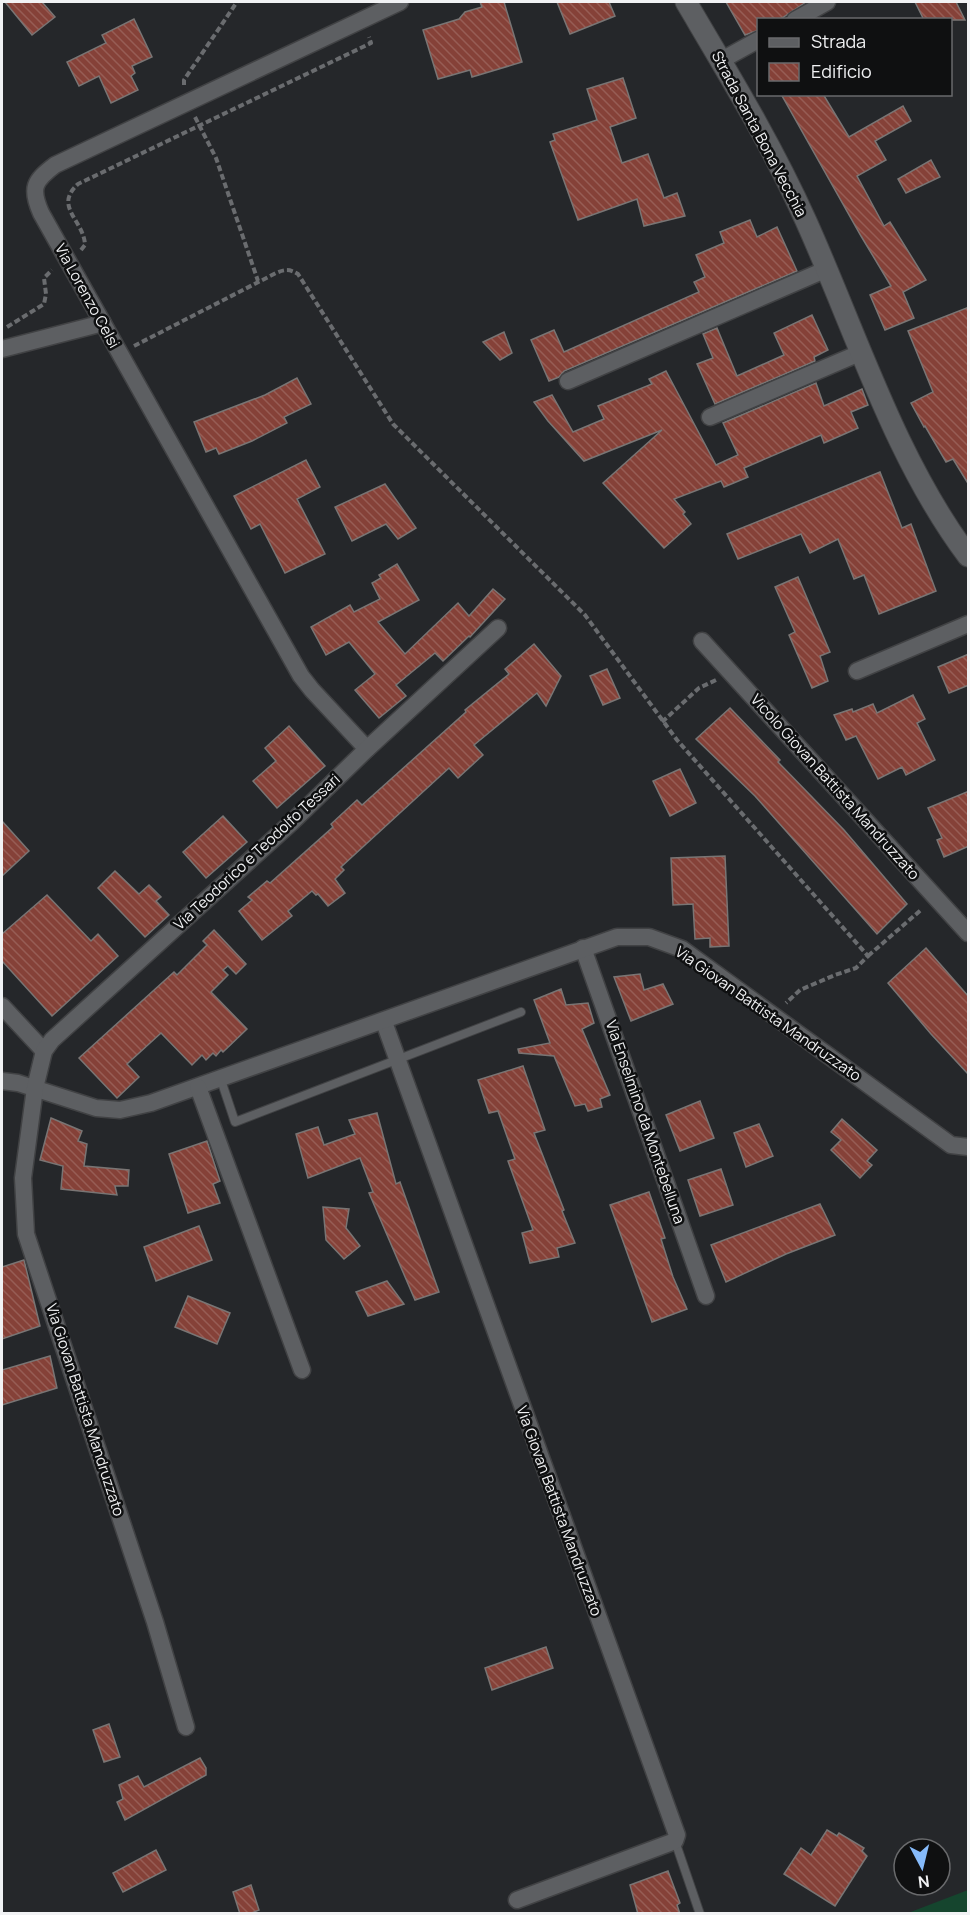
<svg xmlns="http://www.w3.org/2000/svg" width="970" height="1915" font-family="Manrope,sans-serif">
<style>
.green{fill:#15452e}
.building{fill:url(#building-back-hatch);stroke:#797574;stroke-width:1.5}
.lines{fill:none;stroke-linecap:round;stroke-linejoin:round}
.service-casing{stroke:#414244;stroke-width:10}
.minor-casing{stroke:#414244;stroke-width:19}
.tertiary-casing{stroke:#414244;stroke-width:23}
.path{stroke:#6a6c6f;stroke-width:4;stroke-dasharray:6 3;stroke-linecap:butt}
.service{stroke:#5d5f62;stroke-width:8}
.minor{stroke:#5d5f62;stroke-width:16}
.tertiary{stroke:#5d5f62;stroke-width:21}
.labels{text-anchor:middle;stroke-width:5;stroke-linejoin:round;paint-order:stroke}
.street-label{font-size:15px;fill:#f1f2f4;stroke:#0f1011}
</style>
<defs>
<pattern id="building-back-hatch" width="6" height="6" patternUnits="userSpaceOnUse" patternTransform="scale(1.5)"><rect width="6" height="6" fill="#854138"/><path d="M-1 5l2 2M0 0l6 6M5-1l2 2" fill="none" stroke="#975d55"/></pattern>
</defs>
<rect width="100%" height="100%" fill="#25272a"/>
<polygon class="green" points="968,1890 968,1913 908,1913"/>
<g class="building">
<polygon points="5,2 42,2 55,17 32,35"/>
<polygon points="480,2 504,2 522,62 472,77 470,70 438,79 423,30 459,19 465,12 482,7"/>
<polygon points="557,2 609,2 615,16 570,34"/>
<polygon points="726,2 806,2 779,20 759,20 759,30 745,35"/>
<polygon points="915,2 956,2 965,20 924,20"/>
<polygon points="134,19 152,57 132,66 135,73 131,76 138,90 111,103 99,76 79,86 67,62 106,43 102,35"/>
<polygon points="623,78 636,118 610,127 622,163 648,154 664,198 677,193 685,216 644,226 637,199 578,220 550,142 555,140 553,134 597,120 587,89"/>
<polygon points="781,94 823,94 849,137 903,106 911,121 875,141 886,160 857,176 884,226 890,222 926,280 903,292 914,318 885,330 870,295 891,286 861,236"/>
<polygon points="931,160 940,177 906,193 898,179"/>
<polygon points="750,220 757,237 777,227 797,271 564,371 559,377 549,381 531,340 554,330 564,352 699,292 694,282 705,277 696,255 724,243 720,232"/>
<polygon points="969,307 969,485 953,459 946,462 925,426 924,427 911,403 933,392 908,331"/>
<polygon points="812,315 828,350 814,357 815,361 715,404 697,364 713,358 703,334 717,328 737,376 784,355 774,333"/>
<polygon points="504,332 512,353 500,360 483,342"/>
<polygon points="666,371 716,465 738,455 723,423 816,383 824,406 862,389 868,405 851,412 858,428 824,443 821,435 744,468 748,477 724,487 721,481 674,499 685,512 683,514 691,524 664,548 603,483 662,430 584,461 548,421 534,402 552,395 573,432 604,419 598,406 652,384 649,379"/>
<polygon points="297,378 311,404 284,417 287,423 252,441 219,454 216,448 206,452 194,422 265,395"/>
<polygon points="306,460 320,487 297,499 325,554 285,573 260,524 251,529 234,496"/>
<polygon points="880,472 902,528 911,524 936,591 879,614 864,575 854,579 838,539 810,553 801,534 738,559 727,534"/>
<polygon points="385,484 416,528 398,539 386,524 352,541 335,507"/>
<polygon points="397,564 419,600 378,622 405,654 458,603 469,616 493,589 505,599 470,637 469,636 443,661 435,653 396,685 406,696 379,718 355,690 375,674 349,642 326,655 311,627 350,605 354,612 380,599 372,583 381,578 379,575"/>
<polygon points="798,577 830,652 820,656 828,681 812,688 789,635 795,632 775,587"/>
<polygon points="534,644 561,676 546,706 537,693 474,745 483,755 458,778 449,768 341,867 344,870 335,879 345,893 328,906 318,894 316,895 312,891 288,911 292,916 262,940 239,911 252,900 248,897 267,881 270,883 333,827 331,824 357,800 362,805 466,712 465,710 509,674 505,669"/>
<polygon points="969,654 969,685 949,693 938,667"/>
<polygon points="607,669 620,698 603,705 590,676"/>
<polygon points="913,695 925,719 917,723 935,760 906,775 902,767 878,779 856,736 846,740 834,715 852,709 853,712 873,704 877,713"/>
<polygon points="730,708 780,760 778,762 844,830 907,904 877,934 755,796 696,739"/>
<polygon points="289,726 325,766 277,808 253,781 276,761 265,748"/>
<polygon points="680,769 696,803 670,816 653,781"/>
<polygon points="969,791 969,846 944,857 937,840 942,838 928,808"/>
<polygon points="223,816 247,842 206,878 183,852"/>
<polygon points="2,821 29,851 2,876"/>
<polygon points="725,856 729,946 710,947 710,938 695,939 693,904 673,905 671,858"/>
<polygon points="115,871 139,894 149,885 161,897 156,901 169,915 145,937 98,888"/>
<polygon points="47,895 91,941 98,934 118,956 52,1016 2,961 2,934"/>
<polygon points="214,930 246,964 236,974 228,966 223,970 228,975 211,992 247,1029 223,1052 221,1050 216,1056 213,1053 206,1060 202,1055 192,1065 161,1033 127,1064 139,1077 117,1098 79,1058 174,972 177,975 207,945 203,941"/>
<polygon points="926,948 969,997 969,1075 931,1034 888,983"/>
<polygon points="640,974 644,990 663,984 673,1004 631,1021 614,977"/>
<polygon points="561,989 566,1005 588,1003 594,1023 582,1029 610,1095 600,1099 602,1107 588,1111 585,1104 575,1106 554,1056 519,1053 518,1049 550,1043 534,1000"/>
<polygon points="523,1066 545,1130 534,1133 564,1210 562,1211 575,1243 557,1248 559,1257 530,1263 522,1233 533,1230 508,1161 515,1159 498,1111 489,1113 478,1080"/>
<polygon points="700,1101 714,1138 680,1151 666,1115"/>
<polygon points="377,1113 396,1184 400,1182 439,1292 415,1300 369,1193 373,1192 360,1158 308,1178 296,1134 318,1127 324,1145 355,1134 349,1120"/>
<polygon points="51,1118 82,1131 78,1141 87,1144 84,1166 129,1170 128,1186 115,1186 117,1195 61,1189 63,1166 40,1160"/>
<polygon points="842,1119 877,1150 867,1161 872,1165 860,1178 831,1150 841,1140 831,1132"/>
<polygon points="759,1124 773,1156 746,1167 734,1133"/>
<polygon points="207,1141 220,1181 213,1184 220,1203 188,1213 169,1154"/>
<polygon points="721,1169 733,1205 700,1216 688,1180"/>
<polygon points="649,1192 665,1238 661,1239 673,1277 687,1309 652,1322 610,1205"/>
<polygon points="820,1204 835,1235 786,1254 726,1282 711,1245"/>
<polygon points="323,1207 349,1209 346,1228 360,1246 344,1259 326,1240"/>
<polygon points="199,1226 212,1260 156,1281 144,1247"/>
<polygon points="24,1260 40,1326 2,1339 2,1267"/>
<polygon points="387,1281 404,1304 368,1316 356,1292"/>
<polygon points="188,1296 230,1313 217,1344 175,1327"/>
<polygon points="50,1356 57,1388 2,1405 2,1370"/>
<polygon points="546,1647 553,1668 492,1690 485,1668"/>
<polygon points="109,1724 120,1757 104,1762 93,1730"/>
<polygon points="200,1758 206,1768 206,1775 125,1820 117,1802 123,1799 119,1785 138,1776 144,1787"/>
<polygon points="827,1830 837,1836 839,1833 864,1848 862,1851 867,1856 835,1906 784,1874 801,1848 811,1855"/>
<polygon points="156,1850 166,1870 123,1892 113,1873"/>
<polygon points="668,1871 680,1903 677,1905 680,1914 638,1914 630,1885"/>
<polygon points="251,1885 259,1910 249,1914 240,1914 233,1892"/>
</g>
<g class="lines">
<defs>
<g id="service">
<polyline points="221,1080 235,1122 521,1012"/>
<polyline points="675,1841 700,1914"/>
</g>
<g id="minor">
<polyline points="795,20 827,2"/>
<polyline points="720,61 758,40"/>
<polyline points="2,349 103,323"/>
<polyline points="568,381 827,269"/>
<polyline points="710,417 862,352"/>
<polyline points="702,641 968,933"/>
<polyline points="857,671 968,624"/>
<path d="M367 749 312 690 301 676 41 213C30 188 34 181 55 165L400 2"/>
<polyline points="583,948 706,1296"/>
<polyline points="2,1006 44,1051"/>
<polyline points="384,1022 677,1835 675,1841 517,1900"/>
<polyline points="2,1081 18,1083 96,1108 120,1110 151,1103 617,937 649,937 682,949 951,1145 968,1147"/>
<polyline points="198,1087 302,1370"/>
<polyline points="186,1727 155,1622 26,1234 23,1178 35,1088 44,1051 52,1040 292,822 367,749 498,628"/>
</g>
<path id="tertiary" d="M686 2C728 73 772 145 806 221 856 332 895 459 968 556"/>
</defs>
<use href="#service" class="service-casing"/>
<use href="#minor" class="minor-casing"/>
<use href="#tertiary" class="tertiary-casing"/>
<g class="path">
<polyline points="184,85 184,80 237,2"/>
<polyline points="195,117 216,158 258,281"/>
<path d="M81 250 85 245C84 220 53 207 78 184L371 43 369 37"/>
<polyline points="7,327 44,304 46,294 44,278 52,270"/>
<path d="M134 346 276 273C285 269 290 269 298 274L393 424 585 615 677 740 868 956 856 968 835 975 800 990 786 1003"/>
<polyline points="662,722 699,688 716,680"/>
<polyline points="868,956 922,909"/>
</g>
<use href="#service" class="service"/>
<use href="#minor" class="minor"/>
<use href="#tertiary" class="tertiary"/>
</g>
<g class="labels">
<g class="street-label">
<text transform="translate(759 134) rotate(62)" y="5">Strada Santa Bona Vecchia</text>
<text transform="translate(87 296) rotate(61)" y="5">Via Lorenzo Celsi</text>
<text transform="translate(835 787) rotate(48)" y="5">Vicolo Giovan Battista Mandruzzato</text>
<text transform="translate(257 852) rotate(-43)" y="5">Via Teodorico e Teodolfo Tessari</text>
<text transform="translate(768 1014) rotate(35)" y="5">Via Giovan Battista Mandruzzato</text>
<text transform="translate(645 1122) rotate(71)" y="5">Via Enselmino da Montebelluna</text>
<text transform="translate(85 1410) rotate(72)" y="5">Via Giovan Battista Mandruzzato</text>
<text transform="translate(559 1511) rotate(70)" y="5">Via Giovan Battista Mandruzzato</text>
</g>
</g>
<rect width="970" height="1915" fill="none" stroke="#f1f2f4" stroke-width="6"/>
<rect x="757" y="18" width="195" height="78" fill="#0f1011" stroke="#696a6c" stroke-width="1.5"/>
<rect x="769" y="38" width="30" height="9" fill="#5d5f62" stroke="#696a6c" stroke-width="1.5"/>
<text x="811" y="48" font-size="18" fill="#f1f2f4">Strada</text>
<rect x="769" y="63" width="30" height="18" fill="url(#building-back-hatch)" stroke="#696a6c" stroke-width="1.5"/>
<text x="811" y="78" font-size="18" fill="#f1f2f4">Edificio</text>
<g transform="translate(922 1867) rotate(173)"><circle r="28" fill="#0f1011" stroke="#696a6c" stroke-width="1.5"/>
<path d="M0-4.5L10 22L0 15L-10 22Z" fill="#86bbfb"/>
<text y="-9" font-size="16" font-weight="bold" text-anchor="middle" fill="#f1f2f4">N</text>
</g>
</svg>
